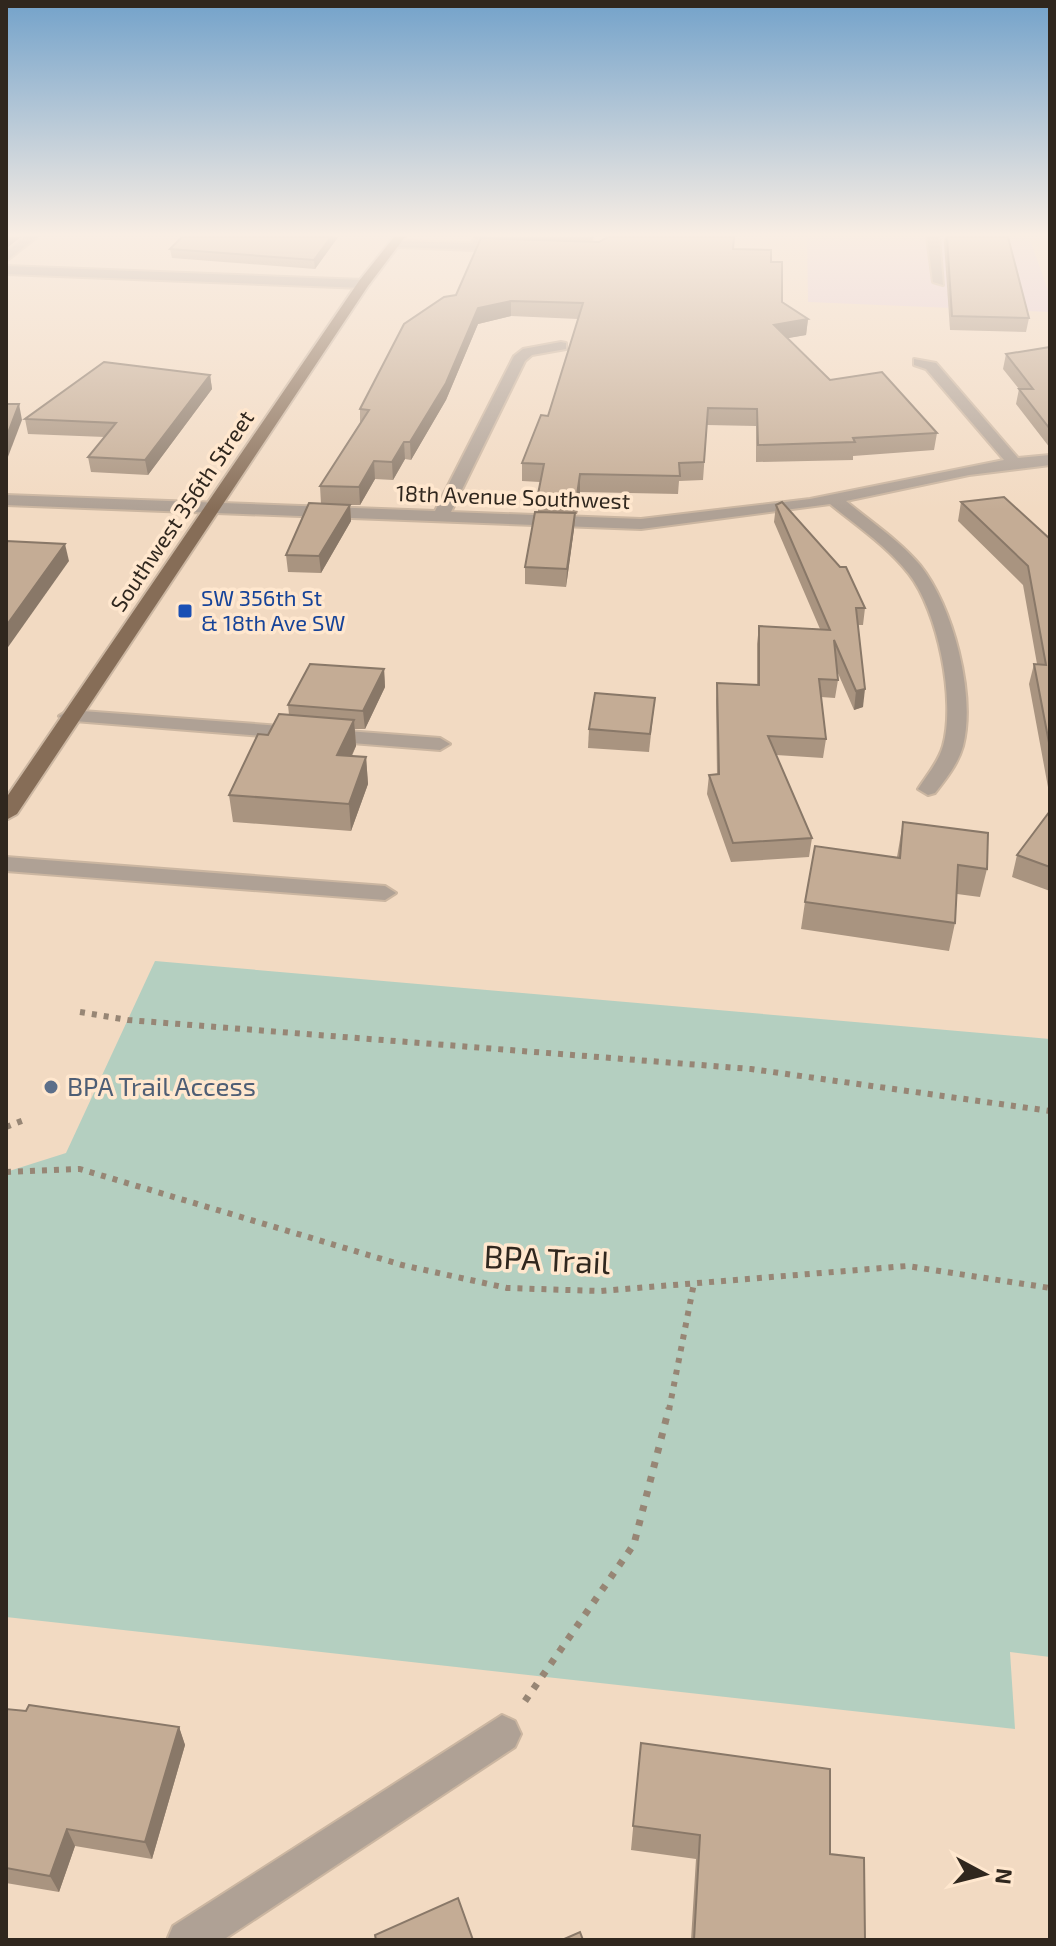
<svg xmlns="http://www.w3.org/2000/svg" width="1056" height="1946" font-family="'Exo 2',sans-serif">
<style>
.commercial{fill:#e6cdd6}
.green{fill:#b4cfc0}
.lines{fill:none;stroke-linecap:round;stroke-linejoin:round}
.minor-casing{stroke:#cbb6a1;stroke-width:4}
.major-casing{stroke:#cbb6a1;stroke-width:4}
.path-far1{stroke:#978675;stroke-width:6;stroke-dasharray:5 7;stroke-linecap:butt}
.path{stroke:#978675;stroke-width:7;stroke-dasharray:6 9;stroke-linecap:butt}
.minor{fill:#afa195;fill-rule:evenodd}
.major{fill:#866d57;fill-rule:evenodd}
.wall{fill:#a99480}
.shaded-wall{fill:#897868}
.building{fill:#c4ac95;stroke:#897868;stroke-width:2}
.transit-dot{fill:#1a4fb4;stroke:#ffe7ce;stroke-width:3}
.service-dot{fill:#5c6f8a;stroke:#ffe7ce;stroke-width:3}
.labels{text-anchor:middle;stroke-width:7;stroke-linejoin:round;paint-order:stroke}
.far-street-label{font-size:22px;fill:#30271e;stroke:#ffe7ce}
.far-transit-label{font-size:22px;fill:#164399;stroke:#ffe7ce;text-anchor:start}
.service-label{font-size:26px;fill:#4e5e75;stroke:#ffe7ce;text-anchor:start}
.near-street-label{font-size:32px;fill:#30271e;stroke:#ffe7ce}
</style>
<rect width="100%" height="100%" fill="#f2dac2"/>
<polygon class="commercial" points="807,237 1029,237 1050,296 1050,312 808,302"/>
<polygon class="green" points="155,961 1050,1039 1050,1657 1010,1652 1015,1729 6,1617 6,1172 66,1153"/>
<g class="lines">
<defs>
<g id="minor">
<polygon points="25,237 37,237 6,261 6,252"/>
<polygon points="475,237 486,237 476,250 396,247 390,244 396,241 472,243"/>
<polygon points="927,237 939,237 943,285 933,282"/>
<polygon points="6,266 363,280 369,284 363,288 6,274"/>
<path d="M561 342 566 343V349L532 355 525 361 451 512 641 519 810 499 1004 460 926 369 914 365V359L936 363 1018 458 1050 455V465L969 475 846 501C871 522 899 540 920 565 953 606 976 694 963 746 958 764 946 779 935 793L928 795 918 789C927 775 938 763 943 746 956 701 938 611 909 574 887 546 857 526 830 504L641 529 6 505V495L435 511 514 356 523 349Z"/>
<polygon points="69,710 440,738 450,744 440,750 62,720 59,716"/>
<polygon points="6,857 385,886 396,893 385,900 6,871"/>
<polygon points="502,1715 515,1721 521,1734 515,1747 223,1940 167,1940 173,1926"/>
</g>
<polygon id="major" points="394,237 405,237 368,286 17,814 6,820 6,798 359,281"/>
</defs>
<use href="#minor" class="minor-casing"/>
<use href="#major" class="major-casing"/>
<g class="path-far1">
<polyline points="80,1012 128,1020 751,1069 1050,1111"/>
<polyline points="6,1127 24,1120"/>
<polyline points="6,1172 80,1169 402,1265 507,1288 600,1291 907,1266 1050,1288"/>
<polyline points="669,1410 694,1283"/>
</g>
<polyline class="path" points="525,1701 634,1544 669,1408"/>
<use href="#minor" class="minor"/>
<use href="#major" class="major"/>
</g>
<g class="wall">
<polygon points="182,237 338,237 315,269 172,258 170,249"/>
<polygon points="496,237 594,237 592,242 733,249 771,262 782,302 808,319 806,335 787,338 830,380 937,433 934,450 853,456 853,460 756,462 756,426 707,425 703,480 679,481 678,494 580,492 577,514 575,514 574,529 566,587 525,584 525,567 538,512 538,494 540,482 522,481 522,463 548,416 578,319 511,316 478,324 446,400 411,460 405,459 393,480 375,479 360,505 350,505 351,521 321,573 288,572 286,555 321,504 320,486 360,423 360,409 456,295"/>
<polygon points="945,237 947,237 1029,318 1026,332 950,330 944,243"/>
<polygon points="1050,347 1050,448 1016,404 1019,389 1003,369 1006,354"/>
<polygon points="210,375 212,389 148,475 91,472 88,457 105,437 28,434 25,419"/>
<polygon points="961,502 1050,539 1050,798 1029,684 1034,664 1037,664 1023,585 958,521"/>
<polygon points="776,505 865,608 863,625 858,625 863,707 854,710 837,671 838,680 835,698 821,697 826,739 823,758 776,755 812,838 809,857 731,862 707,794 709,775 717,775 716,701 717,683 757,685 757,644 759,626 820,629 774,522"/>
<polygon points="384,669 385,687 365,729 355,729 356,746 352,756 366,757 368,784 351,831 233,822 229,795 268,735 289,715 288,705"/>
<polygon points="655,698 649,752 588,748 589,729"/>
<polygon points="1050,811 1050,891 1012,877 1017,855"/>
<polygon points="903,822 987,869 980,897 957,894 955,923 949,951 801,929 805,902 897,857"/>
<polygon points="6,1709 179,1727 185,1745 152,1859 75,1846 59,1892 6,1883"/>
<polygon points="641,1743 830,1854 865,1940 691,1940 696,1859 631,1850"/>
</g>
<g class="shaded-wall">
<polygon points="6,237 21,237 6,249"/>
<polygon points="331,237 338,237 315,269 314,260"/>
<polygon points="511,301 511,316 478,324 446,400 411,460 410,442 478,308"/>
<polygon points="808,319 806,335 772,341 774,325"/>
<polygon points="210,375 212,389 148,475 145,460"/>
<polygon points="19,404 22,420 6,462 6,438"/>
<polygon points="404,442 405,459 393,480 392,462"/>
<polygon points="374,461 375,479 360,505 359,487"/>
<polygon points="580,474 580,492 577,514 577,495"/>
<polygon points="350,505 351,521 321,573 319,556"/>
<polygon points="575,513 574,529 566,587 567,569"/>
<polygon points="65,544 69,561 6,650 6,626"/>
<polygon points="384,669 385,687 365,729 363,711"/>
<polygon points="865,689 863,707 854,710 856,691"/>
<polygon points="354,720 356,746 339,781 337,755"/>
<polygon points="366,757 368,784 351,831 349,804"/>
<polygon points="179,1727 185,1745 152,1859 145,1842"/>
<polygon points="67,1829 75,1846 59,1892 50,1876"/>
</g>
<g class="building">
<polygon points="182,237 331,237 314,260 170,249"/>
<polygon points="608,237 734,237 733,249 771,250 771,262 782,262 782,302 808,319 774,325 830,380 882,372 937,433 853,438 855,442 758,445 757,409 708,408 704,462 679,463 680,476 580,474 577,495 538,494 544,464 522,463 541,415 548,416 583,303 511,301 478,308 446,383 410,442 404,442 392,462 374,461 359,487 320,486 369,410 360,409 404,324 444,297 456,295 481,238 599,242"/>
<polygon points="947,237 1008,237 1029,318 952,316"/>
<polygon points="1050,347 1050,429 1019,389 1033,389 1006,354"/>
<polygon points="104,362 210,375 145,460 88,457 116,423 25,419"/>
<polygon points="6,404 19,404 6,438"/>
<polygon points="1004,497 1050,539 1050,748 1034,664 1046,665 1028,566 961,502"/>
<polygon points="782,502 840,567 846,567 865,608 856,608 865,689 856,691 834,640 838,680 819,679 826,739 768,736 812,838 733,843 709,775 719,774 717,683 759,685 759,626 830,630 776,505"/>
<polygon points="309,503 350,505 319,556 286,555"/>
<polygon points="535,512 575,513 567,569 525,567"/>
<polygon points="6,541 65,544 6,626"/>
<polygon points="310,664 384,669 363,711 288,705"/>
<polygon points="595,693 655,698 650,734 589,729"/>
<polygon points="279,714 354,720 337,755 366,757 349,804 229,795 258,734 268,735"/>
<polygon points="1050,811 1050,867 1017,855"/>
<polygon points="903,822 988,833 987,869 958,865 955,923 805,902 815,846 900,858"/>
<polygon points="29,1705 179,1727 145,1842 67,1829 50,1876 6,1868 6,1709 26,1711"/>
<polygon points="641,1743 830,1769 830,1854 864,1858 865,1940 694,1940 700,1835 633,1826"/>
<polygon points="458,1898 473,1940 376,1940 375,1935"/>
<polygon points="580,1932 583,1940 562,1940"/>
</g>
<linearGradient id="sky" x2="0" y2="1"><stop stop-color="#73a2ca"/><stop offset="0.46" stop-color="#f9eee4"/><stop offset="1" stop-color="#f9eee4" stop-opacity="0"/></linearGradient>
<rect width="1056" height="510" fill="url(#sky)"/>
<rect class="transit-dot" x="177" y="603" width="16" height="16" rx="4"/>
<circle class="service-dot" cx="51" cy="1087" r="8"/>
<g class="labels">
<g class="far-street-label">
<text transform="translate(513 497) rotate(2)" y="8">18th Avenue Southwest</text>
<text transform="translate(182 511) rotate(-56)" y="8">Southwest 356th Street</text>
</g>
<g class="far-transit-label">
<text x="201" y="606">SW 356th St<tspan x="201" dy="25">&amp; 18th Ave SW</tspan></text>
</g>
<g class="service-label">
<text x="67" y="1096">BPA Trail Access</text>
</g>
<g class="near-street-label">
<text transform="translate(547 1260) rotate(3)" y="11">BPA Trail</text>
</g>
</g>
<rect width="1056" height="1946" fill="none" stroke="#30271e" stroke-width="16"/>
<g transform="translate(984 1874) rotate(97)" stroke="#ffe7ce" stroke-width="6" paint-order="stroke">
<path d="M0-6L14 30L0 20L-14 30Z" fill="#30271e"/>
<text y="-12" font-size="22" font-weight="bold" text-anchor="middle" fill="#30271e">N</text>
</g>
</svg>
